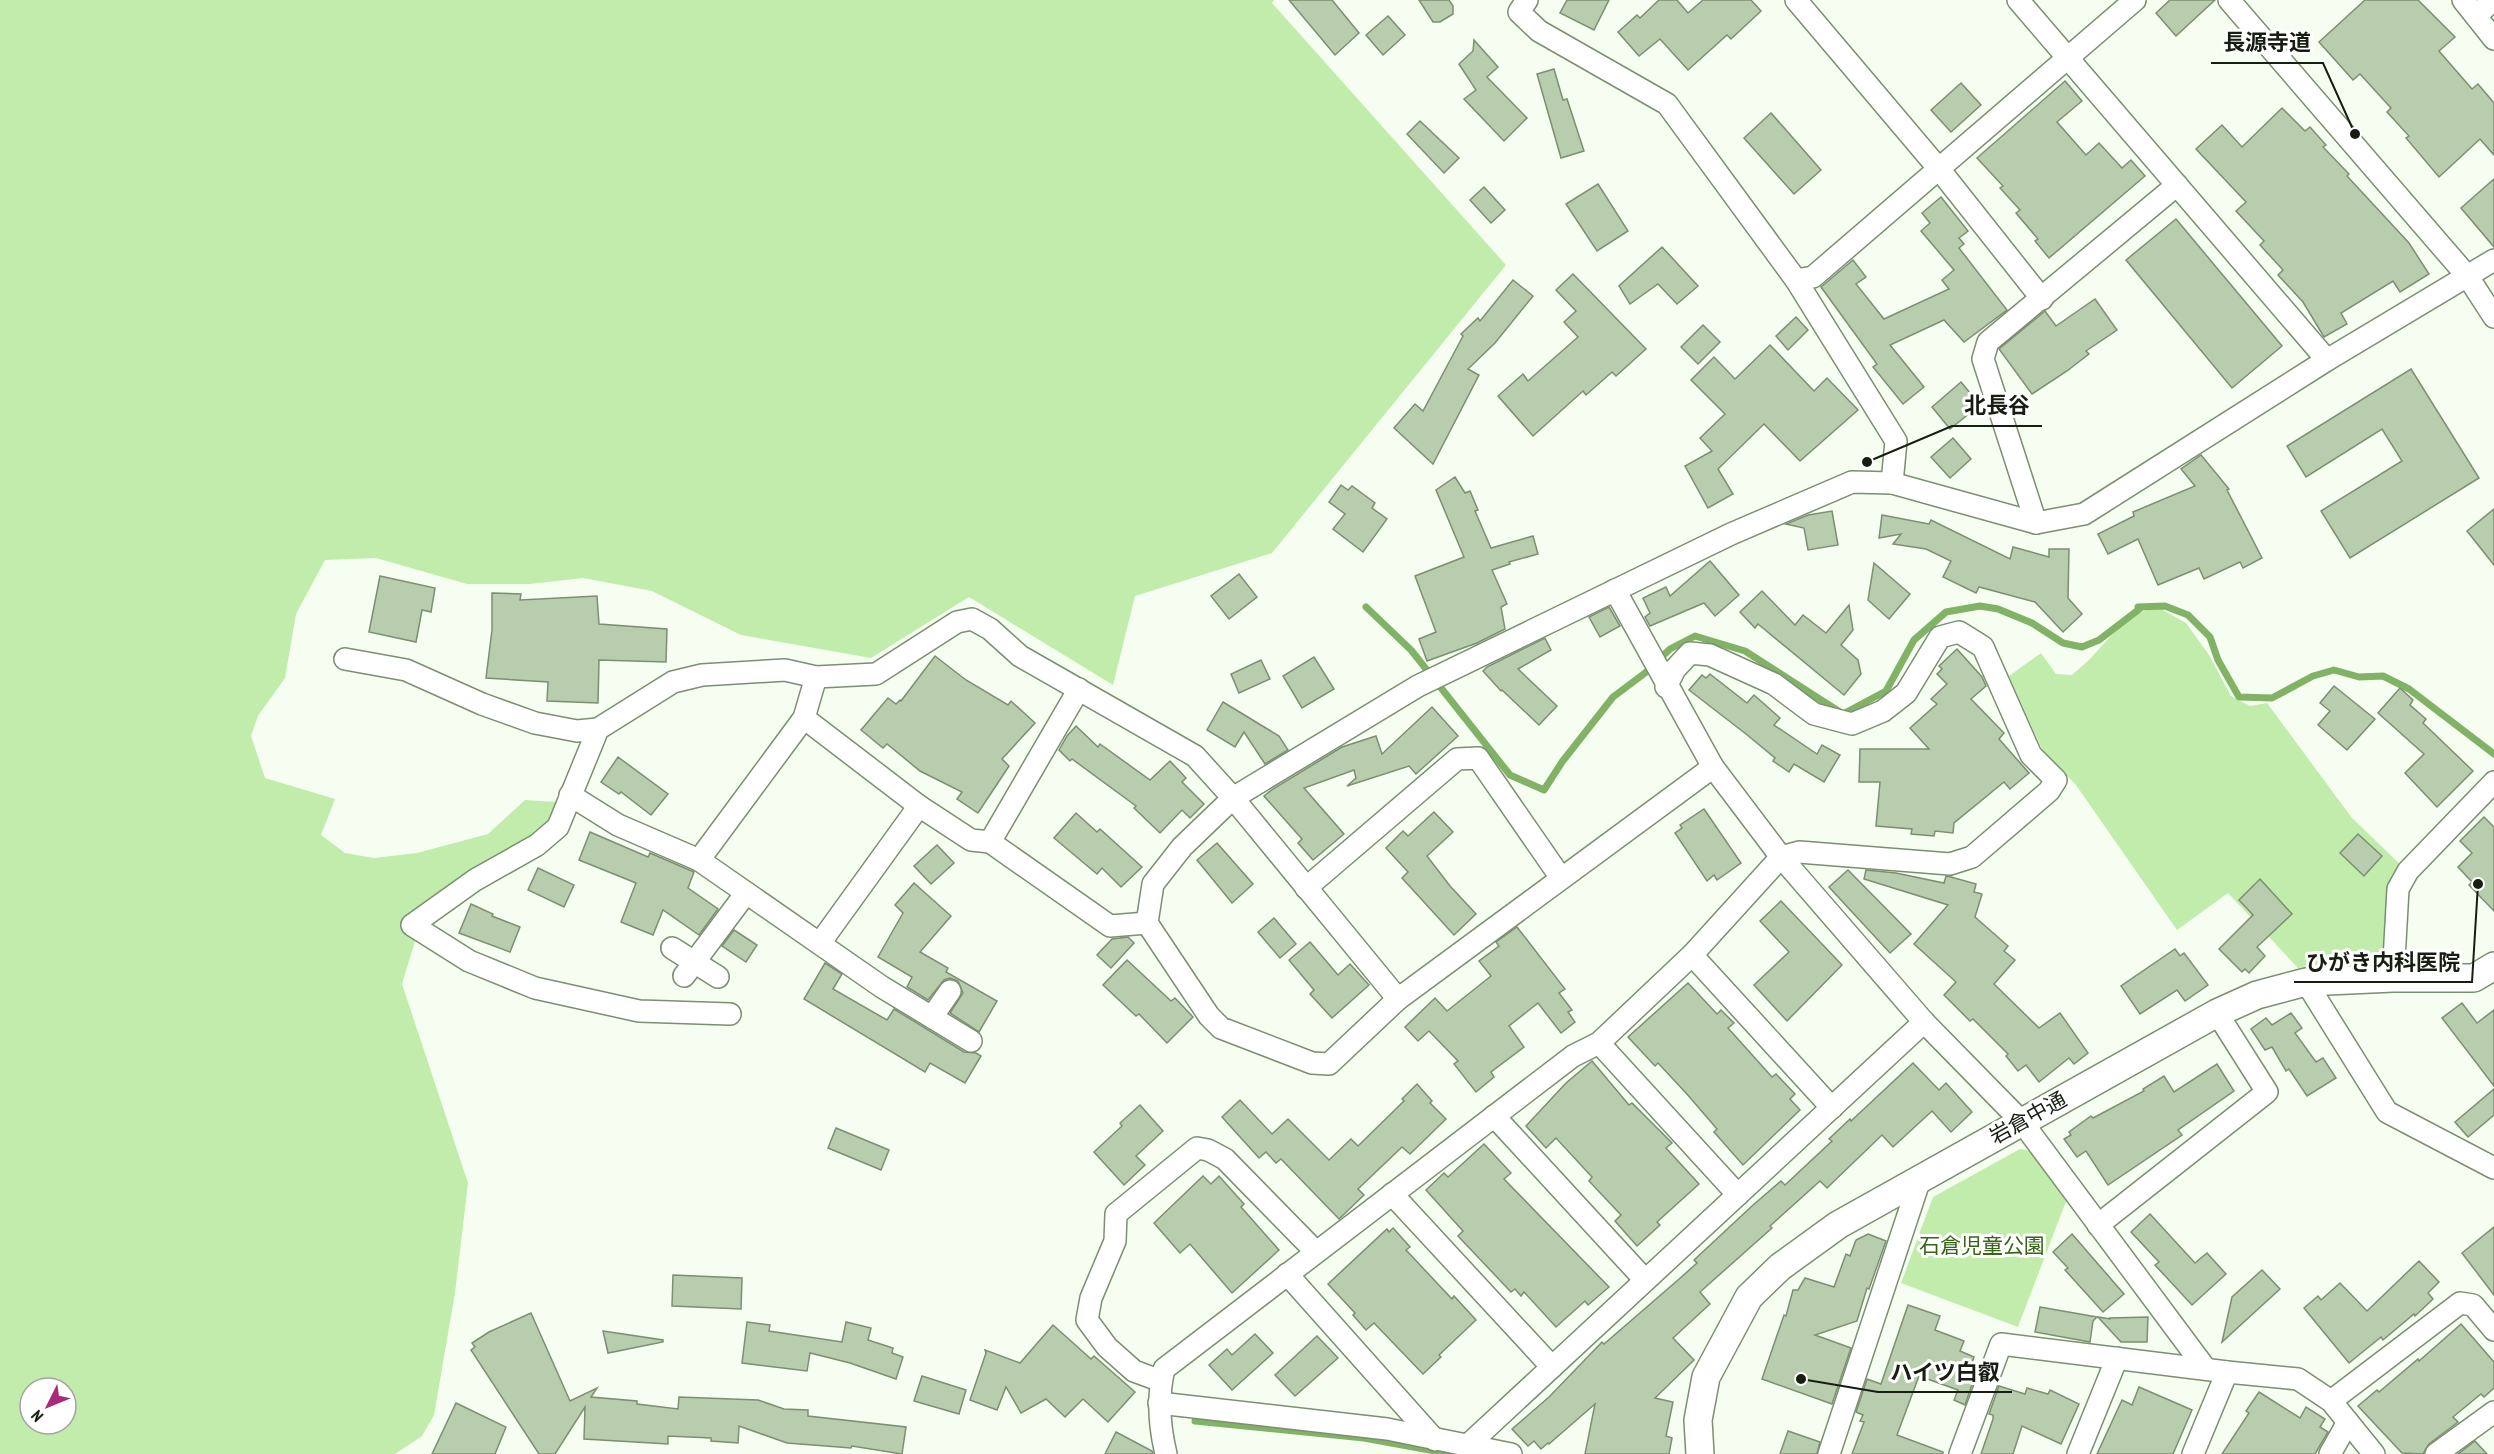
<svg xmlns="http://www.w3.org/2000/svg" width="2494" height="1454" font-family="'PT Sans Narrow','Noto Sans JP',sans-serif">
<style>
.green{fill:#c2ecab;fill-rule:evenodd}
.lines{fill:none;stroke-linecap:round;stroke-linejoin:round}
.stream{stroke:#82b266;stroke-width:7}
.building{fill:#b8cdad;stroke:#7c8f71;stroke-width:1.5}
.minor-casing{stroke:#7b8f71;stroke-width:24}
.tertiary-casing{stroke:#7b8f71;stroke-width:30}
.minor{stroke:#fff;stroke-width:21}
.tertiary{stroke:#fff;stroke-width:27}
.labels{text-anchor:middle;stroke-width:6;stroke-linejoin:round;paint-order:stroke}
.street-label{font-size:21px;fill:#161e12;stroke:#fff}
.park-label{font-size:21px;fill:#376416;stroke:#fff}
.leader{fill:none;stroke:#161e12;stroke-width:2}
.callout-dot{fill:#161e12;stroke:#fff;stroke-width:2}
.callout-label{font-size:22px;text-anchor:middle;font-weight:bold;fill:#161e12;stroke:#fff;stroke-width:6;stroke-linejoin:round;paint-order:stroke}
</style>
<rect width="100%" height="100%" fill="#f5fef0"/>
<g class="green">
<path d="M0 0H1274L1272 3 1506 265 1272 553 1135 596 1113 685 969 597 871 658 741 635 652 591 583 578 530 584H467L376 558 325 560 296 614 285 678 258 716 251 736 265 778 335 799 321 835 345 853 374 858 417 853 488 834 525 800 556 802V811L540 834 419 928 402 984 468 1183 455 1293 434 1415 422 1436 395 1454H0ZM30 1388H66V1424H30Z"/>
<polygon points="2156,606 2186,623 2209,655 2231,696 2250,706 2267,703 2352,818 2403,867 2390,881 2387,960 2346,960 2298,968 2228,893 2177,930 2076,785 2043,751 2009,676 2041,653 2056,674 2072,675 2090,659 2127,618"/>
<polygon points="2020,1149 2030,1151 2068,1196 2018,1327 1901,1283 1933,1197"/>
</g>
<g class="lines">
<g class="stream">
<polyline points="1366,607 1411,650 1510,775 1544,790 1562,762 1613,697 1645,673 1670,649 1695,636 1745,651 1843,714 1886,691 1914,640 1946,612 1980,606 1998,609 2032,623 2063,643 2082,647 2099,640 2142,607 2138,607 2165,606 2188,615 2210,637 2218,660 2239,697 2272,698 2313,676 2334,670 2359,677 2383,676 2409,689 2494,754"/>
<polyline points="1195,1421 1364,1438 1451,1454"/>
</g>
</g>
<g class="building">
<polygon points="1289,0 1332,0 1359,33 1335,55"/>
<polygon points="1419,0 1449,0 1453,6 1453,14 1440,22 1433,22"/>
<polygon points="1567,0 1609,0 1594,30 1560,13"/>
<polygon points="1659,0 1677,0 1688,13 1703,0 1751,0 1761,11 1731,39 1727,35 1688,70 1660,39 1639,56 1618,32 1637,15 1640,18"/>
<polygon points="2170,0 2215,0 2176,36 2156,13"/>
<polygon points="2365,0 2418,0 2455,37 2439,51 2472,89 2478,84 2494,103 2494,155 2480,139 2439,177 2406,138 2409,136 2387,112 2391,108 2360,74 2353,80 2319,42"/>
<polygon points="1388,16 1405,35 1383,55 1366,35"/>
<polygon points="1474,40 1498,67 1487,77 1527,118 1504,141 1464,99 1476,90 1459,64 1473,51"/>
<polygon points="1554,69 1563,100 1567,99 1584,151 1561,158 1537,74"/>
<polygon points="2065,81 2082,101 2057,122 2086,155 2099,143 2122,168 2131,160 2145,176 2049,258 2035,241 2038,239 2016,213 2020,210 2000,188 2003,186 1977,158"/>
<polygon points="1961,83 1981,105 1951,132 1931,110"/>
<polygon points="2282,108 2305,131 2310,127 2326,145 2323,147 2349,174 2347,176 2409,243 2429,274 2400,292 2393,281 2341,313 2347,324 2324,337 2303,302 2278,275 2283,270 2260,245 2264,241 2236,211 2246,202 2196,149 2222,125 2242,147"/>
<polygon points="1771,113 1821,170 1794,194 1744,138"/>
<polygon points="1420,121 1459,158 1444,173 1407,134"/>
<polygon points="2494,179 2494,247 2461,208"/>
<polygon points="1598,184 1628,231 1597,251 1566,204"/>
<polygon points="1484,187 1505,210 1491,223 1470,200"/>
<polygon points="1941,197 1968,231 1959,238 1964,244 1959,248 2007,310 1964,342 1944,320 1890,345 1924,387 1903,404 1873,367 1877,364 1821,287 1853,260 1866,277 1856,284 1884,319 1949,289 1942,280 1954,270 1921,231 1930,223 1922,213"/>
<polygon points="2176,219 2282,346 2232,388 2126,260"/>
<polygon points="1662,247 1698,286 1677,304 1658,284 1630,304 1619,286"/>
<polygon points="1573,274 1646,349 1616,376 1612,372 1586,395 1583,391 1533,436 1498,396 1523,374 1528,381 1578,337 1564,322 1576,311 1556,290"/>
<polygon points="1513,280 1533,296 1495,343 1468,369 1479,375 1433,464 1394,428 1415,404 1423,411 1463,336 1461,334 1478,318 1480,321"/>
<polygon points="2095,299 2117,330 2086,351 2089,354 2067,371 2032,394 1999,349 2045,311 2056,326"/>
<polygon points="1796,317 1808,330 1788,350 1776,336"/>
<polygon points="1703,325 1720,342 1698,364 1681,347"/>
<polygon points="1770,345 1814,391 1827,378 1858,410 1800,461 1764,424 1718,469 1733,494 1708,508 1685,466 1712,451 1700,438 1725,414 1691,380 1714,357 1735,379"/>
<polygon points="2411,369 2479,478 2350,558 2321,511 2402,461 2382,429 2306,477 2287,446"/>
<polygon points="1961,382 1980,405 1950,429 1932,407"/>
<polygon points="1953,438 1971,459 1950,478 1931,457"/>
<polygon points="2201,455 2229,489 2227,490 2262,558 2243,568 2240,562 2204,579 2199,568 2158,585 2138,539 2108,554 2098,534 2134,516 2133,512 2195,486 2181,469"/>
<polygon points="1455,477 1465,493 1470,491 1478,510 1475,511 1491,548 1533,536 1538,554 1509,562 1510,564 1492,570 1507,604 1501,607 1505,629 1477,643 1427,661 1419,639 1436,632 1415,576 1464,557 1436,490"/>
<polygon points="1341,485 1348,490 1352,486 1375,503 1372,508 1387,519 1363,552 1333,529 1345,514 1329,502"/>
<polygon points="2494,509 2494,565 2467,531"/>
<polygon points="1832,511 1838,545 1808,550 1804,528 1786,524 1808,515"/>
<polygon points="1882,515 1929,524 1931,520 2010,559 2013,547 2049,557 2049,549 2069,549 2068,598 2082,614 2063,632 2035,602 1979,587 1976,593 1943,577 1951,561 1926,549 1893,544 1901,534 1879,538"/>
<polygon points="1710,561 1739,595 1715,616 1704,603 1650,626 1645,617 1650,613 1643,598 1666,587 1670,596"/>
<polygon points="1874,563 1910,594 1889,619 1868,600"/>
<polygon points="1239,574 1257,597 1229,619 1211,596"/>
<polygon points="380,576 435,588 431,612 422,610 416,642 369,632"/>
<polygon points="1762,591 1795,625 1803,615 1826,633 1849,605 1853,630 1841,645 1858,660 1861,674 1844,695 1758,624 1755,628 1740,612"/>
<polygon points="492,593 521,594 520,600 597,596 599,624 667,629 666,662 599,660 598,703 547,701 548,682 486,678 492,630"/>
<polygon points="1609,607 1620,626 1600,637 1589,617"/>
<polygon points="1545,638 1551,650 1518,669 1557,706 1539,725 1502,690 1501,691 1483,671 1487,667"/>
<polygon points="1957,649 1982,677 1986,686 1971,699 2004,733 1999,739 2029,773 2010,789 2004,782 1954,823 1953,833 1935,831 1934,836 1911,834 1912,829 1876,826 1880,782 1859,782 1860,749 1929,749 1910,728 1937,704 1931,699 1947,684 1937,674 1942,669 1939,666"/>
<polygon points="935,656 966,680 1008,705 1011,701 1035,723 1002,759 1009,766 978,813 957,799 962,792 920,771 887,744 883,748 861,730 888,698 896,704 900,700 901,701"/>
<polygon points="1314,657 1334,689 1302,708 1283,676"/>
<polygon points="1261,660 1270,679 1239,693 1231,674"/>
<polygon points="1710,674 1747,703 1754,695 1780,718 1774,725 1817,754 1822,745 1840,755 1824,782 1794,764 1789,772 1773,761 1775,758 1746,734 1689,690 1702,675 1706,678"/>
<polygon points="2334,686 2375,719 2347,750 2318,725 2330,711 2320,703"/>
<polygon points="2400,688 2413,700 2410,705 2426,719 2423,723 2473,771 2437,807 2405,773 2424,754 2378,713"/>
<polygon points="1223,702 1279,736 1288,750 1265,764 1244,732 1235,747 1207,730"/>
<polygon points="1432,707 1458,736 1416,774 1409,766 1347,786 1356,778 1354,770 1304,788 1344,834 1313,860 1298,843 1302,839 1264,796 1273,789 1342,747 1376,736 1382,754"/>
<polygon points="1076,726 1098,747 1100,744 1150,780 1170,761 1186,778 1182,782 1204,804 1190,818 1182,810 1160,833 1134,808 1136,806 1072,759 1070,761 1059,750 1067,736"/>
<polygon points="618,757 668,794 651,815 621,792 619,794 601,782"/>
<polygon points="1704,809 1741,863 1717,880 1714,875 1707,881 1675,833 1682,828 1680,825"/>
<polygon points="1434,812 1453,832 1427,856 1450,886 1476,914 1454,935 1402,878 1408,872 1386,848 1403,831 1408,836"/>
<polygon points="1076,813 1097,832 1100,829 1142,867 1121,887 1102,868 1097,874 1054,838"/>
<polygon points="2484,817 2494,827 2494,911 2469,885 2472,882 2458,867 2472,853 2460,841"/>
<polygon points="590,832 648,857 650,853 694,872 688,888 718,909 699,935 663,910 653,935 621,922 636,883 579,860"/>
<polygon points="2358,834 2382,856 2364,876 2340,853"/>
<polygon points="1217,843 1253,884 1232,903 1197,860"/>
<polygon points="937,845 954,863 931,884 914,866"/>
<polygon points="538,868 574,885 564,907 528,890"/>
<polygon points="1848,870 1911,934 1890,953 1829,887"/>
<polygon points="1866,870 1896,873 1944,883 1946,876 1951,877 1976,884 1974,892 1982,894 1975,917 2008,946 2004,951 2015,960 1994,984 2039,1028 2060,1013 2088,1053 2074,1064 2069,1058 2039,1082 2026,1065 2018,1071 2006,1056 2008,1054 1973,1019 1970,1021 1944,995 1956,982 1914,944 1948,905 1864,879"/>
<polygon points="2260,879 2292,914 2257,947 2265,956 2249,973 2245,969 2242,972 2219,949 2253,915 2239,900"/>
<polygon points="914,883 951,916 920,952 948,968 946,972 997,1001 979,1032 950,1013 963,993 958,981 950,978 944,980 928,1000 907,987 912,977 878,957 903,913 895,905"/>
<polygon points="1781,901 1842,965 1787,1021 1754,985 1789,952 1760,921"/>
<polygon points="471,904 493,914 492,916 520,927 510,952 459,933"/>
<polygon points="1274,918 1296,944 1280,958 1258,932"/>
<polygon points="1517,927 1565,989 1559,993 1572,1010 1568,1012 1575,1022 1561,1033 1538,1003 1509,1026 1524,1047 1491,1072 1494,1077 1476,1092 1454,1064 1458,1061 1429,1031 1418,1041 1405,1027 1435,998 1447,1011 1491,976 1479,961 1499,946 1496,942"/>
<polygon points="734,930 757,945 746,962 722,946"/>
<polygon points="1128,937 1134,943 1111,968 1097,955 1112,939"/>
<polygon points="1310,942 1338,975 1350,964 1369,985 1332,1018 1310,994 1314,990 1289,960"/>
<polygon points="2175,949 2180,956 2184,953 2208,985 2185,1001 2177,990 2140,1014 2121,986"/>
<polygon points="1127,960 1171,1001 1175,998 1193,1017 1167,1043 1139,1014 1136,1016 1103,985"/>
<polygon points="825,963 842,974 833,989 887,1020 894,1009 964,1052 976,1053 981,1056 965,1083 930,1063 925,1072 804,999"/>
<polygon points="1688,983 1717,1014 1721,1010 1734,1023 1728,1028 1772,1077 1776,1074 1795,1094 1790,1099 1800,1110 1743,1165 1714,1132 1717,1129 1686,1093 1658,1063 1655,1066 1628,1037"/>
<polygon points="2462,1003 2477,1023 2494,1010 2494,1086 2442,1018"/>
<polygon points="2291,1013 2302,1028 2295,1033 2316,1062 2323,1058 2336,1078 2307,1096 2289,1069 2286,1071 2272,1047 2265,1050 2251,1029 2266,1018 2272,1025"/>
<polygon points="1592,1061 1629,1105 1632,1103 1672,1143 1666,1148 1699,1184 1657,1222 1660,1225 1637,1246 1615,1221 1621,1215 1589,1181 1592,1177 1556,1138 1546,1148 1526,1126 1566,1083"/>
<polygon points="1913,1063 1939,1090 1946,1083 1972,1112 1951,1132 1932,1111 1893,1147 1882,1135 1827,1188 1820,1181 1770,1226 1772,1228 1700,1292 1710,1304 1673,1338 1694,1360 1655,1398 1673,1402 1666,1436 1672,1438 1669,1454 1585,1454 1595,1404 1549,1444 1548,1443 1541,1449 1534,1441 1528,1446 1512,1429 1549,1397 1602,1342 1604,1344 1678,1280 1697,1263 1694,1260 1752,1206 1781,1181 1785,1185 1832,1141 1829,1139 1850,1119 1851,1121"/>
<polygon points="2217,1064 2234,1091 2178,1130 2182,1135 2108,1185 2086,1151 2077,1157 2064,1139 2071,1135 2069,1132 2091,1116 2093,1118 2144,1091 2143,1089 2164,1076 2174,1092"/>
<polygon points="1417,1084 1432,1101 1430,1103 1446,1119 1410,1154 1402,1147 1358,1189 1364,1195 1339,1219 1281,1159 1276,1163 1266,1152 1259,1158 1222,1117 1240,1100 1272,1134 1288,1119 1329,1160 1351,1139 1358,1146 1404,1101 1402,1099"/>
<polygon points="2494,1089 2494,1115 2468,1137 2455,1122"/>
<polygon points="1140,1105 1163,1131 1136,1156 1145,1165 1124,1185 1094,1152 1122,1126 1120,1123"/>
<polygon points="836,1128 889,1150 881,1170 828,1148"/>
<polygon points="1484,1144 1511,1173 1504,1179 1609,1287 1588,1305 1585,1301 1556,1327 1524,1292 1521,1296 1515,1289 1511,1292 1458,1236 1463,1231 1426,1190 1444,1173 1448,1177"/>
<polygon points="1203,1176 1211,1184 1219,1176 1244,1204 1241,1207 1279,1250 1232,1293 1190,1244 1180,1253 1154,1223"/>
<polygon points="2150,1214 2195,1263 2207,1253 2226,1274 2192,1305 2155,1265 2159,1262 2131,1232"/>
<polygon points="2494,1227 2494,1295 2462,1253"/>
<polygon points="1393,1228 1410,1247 1406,1250 1452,1299 1454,1296 1476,1320 1439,1355 1441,1357 1423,1374 1374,1323 1366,1330 1353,1315 1355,1313 1328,1284 1387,1229 1389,1232"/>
<polygon points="1868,1234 1886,1241 1869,1289 1867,1288 1857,1321 1815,1335 1851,1348 1832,1404 1762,1379 1784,1315 1786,1316 1793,1290 1798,1290 1805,1278 1834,1287 1846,1254 1850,1256 1856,1240"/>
<polygon points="2072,1234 2124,1294 2103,1312 2065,1270 2068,1268 2053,1252"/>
<polygon points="2419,1261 2439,1282 2428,1293 2433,1299 2415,1316 2414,1314 2383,1340 2381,1337 2349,1363 2304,1308 2318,1296 2321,1300 2340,1283 2367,1311"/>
<polygon points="2262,1270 2280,1289 2222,1342 2232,1297"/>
<polygon points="673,1275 742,1278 741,1309 672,1306"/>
<polygon points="1908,1305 1940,1316 1935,1330 1964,1341 1960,1351 1974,1357 1967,1377 1974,1379 1965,1405 1954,1400 1958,1390 1919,1376 1897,1435 1943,1452 1943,1454 1852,1454 1864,1422 1860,1421 1863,1415 1856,1412 1867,1379 1881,1384"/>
<polygon points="2040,1307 2097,1317 2093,1321 2090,1342 2035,1332"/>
<polygon points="531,1313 570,1401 597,1388 591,1397 637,1401 637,1404 678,1409 679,1397 758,1400 784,1409 808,1410 808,1416 906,1427 902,1454 852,1446 851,1448 787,1443 739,1426 738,1443 711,1441 711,1438 668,1436 668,1444 584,1439 585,1407 555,1454 539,1454 471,1350 475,1347 472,1343 489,1332"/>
<polygon points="2098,1317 2111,1319 2109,1318 2148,1317 2147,1342 2121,1342"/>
<polygon points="747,1322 770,1325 769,1331 842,1342 846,1322 871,1328 868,1340 893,1348 892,1353 903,1357 896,1379 850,1363 810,1353 807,1371 742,1363"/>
<polygon points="2461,1324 2494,1362 2494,1388 2484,1397 2481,1394 2453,1417 2458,1422 2429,1444 2423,1454 2402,1453 2358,1406 2377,1390 2379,1392 2418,1359 2419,1361"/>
<polygon points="1053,1325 1091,1359 1094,1356 1135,1392 1108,1422 1083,1399 1065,1417 1046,1399 1021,1413 1006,1387 997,1410 970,1400 986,1353 985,1350 1020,1363"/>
<polygon points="603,1331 663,1340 663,1342 608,1353"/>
<polygon points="1255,1334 1273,1353 1232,1390 1209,1365 1227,1349 1232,1355"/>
<polygon points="1317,1336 1338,1358 1295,1396 1275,1375"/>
<polygon points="922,1376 966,1390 959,1414 914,1401"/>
<polygon points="1999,1386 2025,1394 2027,1388 2048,1394 2050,1390 2079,1404 2061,1444 2022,1426 2013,1454 1981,1454 1993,1419 1993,1415 1989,1414"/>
<polygon points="2139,1387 2192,1410 2173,1454 2097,1454 2122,1400 2132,1405"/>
<polygon points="2259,1392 2300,1418 2306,1407 2325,1419 2320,1427 2328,1432 2315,1454 2222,1454 2249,1413 2246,1411"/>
<polygon points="456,1403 506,1427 495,1454 432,1454"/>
<polygon points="1788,1431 1820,1442 1817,1454 1780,1454"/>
<polygon points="1116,1432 1152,1451 1153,1454 1105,1454"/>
<polygon points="2475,1441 2487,1454 2458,1454"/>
</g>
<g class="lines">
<defs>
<g id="minor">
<polyline points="1527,0 1519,12 1539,31 1667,104 1796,280 1896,441 1892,483"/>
<polyline points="1796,0 1939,169 2042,299"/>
<polyline points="2018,0 2327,360"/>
<polyline points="2229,0 2468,277 2494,317"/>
<polyline points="2463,0 2494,39"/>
<polyline points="2476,16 2493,0"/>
<polyline points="1796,280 1813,277 2135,0"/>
<polyline points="2036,523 1983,359 1988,342 2177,185"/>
<polyline points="1615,590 1713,767 1781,857 1924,1022 2022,1122 2205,1368"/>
<polyline points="345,659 406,670 482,704 535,723 577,731 598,729"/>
<polyline points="804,718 919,806 971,840 990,842 1110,926 1147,923"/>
<polyline points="570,795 618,825 699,860 882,987 971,1041"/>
<polyline points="990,842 1079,689"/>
<polyline points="699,860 804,718 816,677"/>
<polyline points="1306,888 1457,759 1478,758 1561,878"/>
<polyline points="820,943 919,806"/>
<polyline points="672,948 718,977"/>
<polyline points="1692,955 1832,1108"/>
<polyline points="684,976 746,893"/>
<polyline points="2393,978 2398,889 2408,871 2494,782"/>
<polyline points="2306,982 2387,1112 2494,1168"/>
<polyline points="1398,999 1713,767"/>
<polyline points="730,1014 639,1011 535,988 469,961 412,925 475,880 537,845 558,827 598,729 673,682 702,675 785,670 816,677 876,674 957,622 972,619 990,629 1020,656 1195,756 1233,798 1398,999 1329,1064 1312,1063 1221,1028 1209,1016 1147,923 1153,884 1182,847 1233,798 1418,686 1731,534 1852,482 1892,483 2036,523 2084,514 2327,360 2494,260"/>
<polyline points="932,1017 950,991"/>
<polyline points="1599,1043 1738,1195"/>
<polyline points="1494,1116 1645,1280"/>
<polyline points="1392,1194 1552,1367"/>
<polyline points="2098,1225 2267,1092 2217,1013"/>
<polyline points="1287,1274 1435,1440"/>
<polyline points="1161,1381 1134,1371 1107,1347 1087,1320 1091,1298 1115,1241 1116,1214 1197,1148 1208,1150 1225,1159 1316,1252"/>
<polyline points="2331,1401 2374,1454"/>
<polyline points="1159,1403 1387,1429 1511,1454"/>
<polyline points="1468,1445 1924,1022"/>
<path d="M1166 1454C1159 1425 1157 1398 1164 1369L1573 1056 1599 1043 1692 955 1781 857 1799 852 1950 864 1972 857 2049 791 2056 780 2031 755 1983 647 1959 632 1940 637 1906 693 1883 711 1852 724 1814 714 1774 684 1710 655 1690 653 1675 669 1666 687"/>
<polyline points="1829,1454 1920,1179"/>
<polyline points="1960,1454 2001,1344 2227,1372 2298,1379 2331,1401 2460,1303 2473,1305 2494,1330"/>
<polyline points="2078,1454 2117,1358"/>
<polyline points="2193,1454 2227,1372"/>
<polyline points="2330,1454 2348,1422"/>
<polyline points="2436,1454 2494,1412"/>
</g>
<polyline id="tertiary" points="1700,1454 1698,1420 1706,1377 1749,1297 1780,1267 1838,1225 2217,1013 2257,995 2306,982 2393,978 2474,978 2494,966"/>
</defs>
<use href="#minor" class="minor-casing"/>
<use href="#tertiary" class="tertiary-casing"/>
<use href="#minor" class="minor"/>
<use href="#tertiary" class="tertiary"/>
</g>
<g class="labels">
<g class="street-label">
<text transform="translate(2028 1118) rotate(-29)" y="7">岩倉中通</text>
</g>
<g class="park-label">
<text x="1982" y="1253">石倉児童公園</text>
</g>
</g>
<path class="leader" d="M2355 134L2323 63H2211M1867 462L1952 426H2042M2478 884L2472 982H2294M1801 1379L1878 1392H2012"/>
<g class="callout-dot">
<circle cx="2355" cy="134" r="6"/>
<circle cx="1867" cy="462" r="6"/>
<circle cx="2478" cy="884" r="6"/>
<circle cx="1801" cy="1379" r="6"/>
</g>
<g class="callout-label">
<text x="2267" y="50">長源寺道</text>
<text x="1997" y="413">北長谷</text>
<text x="2383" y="970">ひがき内科医院</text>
<text x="1945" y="1380">ハイツ白叡</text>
</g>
<g transform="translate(48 1406) rotate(227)"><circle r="28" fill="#ffffff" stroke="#a2a5a0" stroke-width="1.5"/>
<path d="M0-4.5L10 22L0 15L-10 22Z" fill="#a72a7d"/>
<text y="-9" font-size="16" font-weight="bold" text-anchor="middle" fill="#161e12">N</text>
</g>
</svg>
